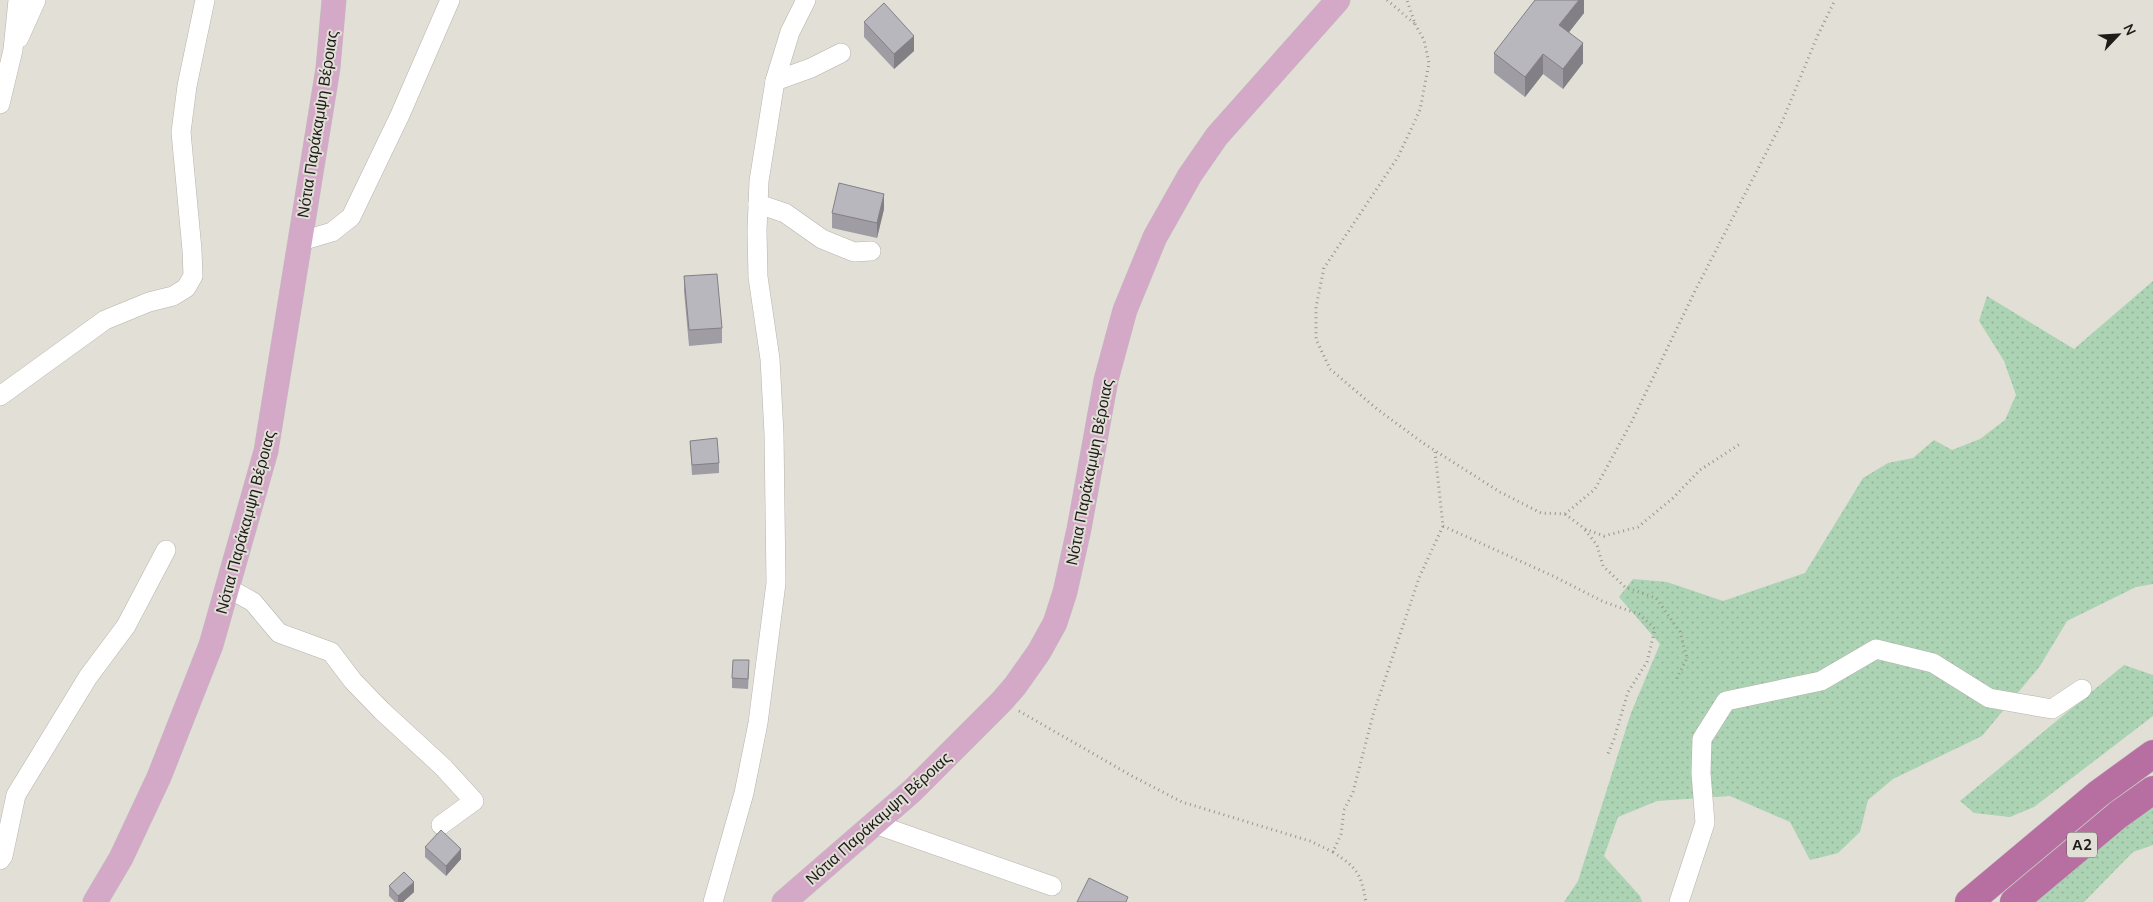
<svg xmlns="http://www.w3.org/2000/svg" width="2153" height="902" font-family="'Nunito Sans',sans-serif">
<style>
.grass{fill:url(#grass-dots)}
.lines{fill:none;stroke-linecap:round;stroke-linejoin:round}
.minor-casing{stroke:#b6b3ab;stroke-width:20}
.major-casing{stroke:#c0bfbf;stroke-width:25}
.highway-casing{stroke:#c0bfbf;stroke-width:29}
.path{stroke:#989690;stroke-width:3;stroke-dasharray:1 4;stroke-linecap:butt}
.minor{stroke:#fff;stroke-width:19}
.major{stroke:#d4a8c7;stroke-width:24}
.highway{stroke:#b76ea1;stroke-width:28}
.wall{fill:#9f9da3}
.shaded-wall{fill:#828085}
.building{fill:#b9b7be;stroke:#828085}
.labels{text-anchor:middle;stroke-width:4;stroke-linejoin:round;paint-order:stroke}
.shield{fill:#e2dfd7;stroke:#585652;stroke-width:1}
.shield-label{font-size:15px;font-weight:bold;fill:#1d1c19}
.street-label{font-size:16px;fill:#1d1c19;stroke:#e2dfd7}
</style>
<defs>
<pattern id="grass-dots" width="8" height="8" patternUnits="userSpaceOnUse" patternTransform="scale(1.25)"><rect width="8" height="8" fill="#abd3b4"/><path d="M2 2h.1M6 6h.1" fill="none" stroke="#93b59a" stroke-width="1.8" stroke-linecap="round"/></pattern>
</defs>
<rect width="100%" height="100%" fill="#e2dfd7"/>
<g class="grass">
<polygon points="2153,281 2153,584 2136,587 2067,621 2040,666 1982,736 1893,779 1868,800 1860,832 1838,853 1810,860 1790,822 1730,796 1657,801 1618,817 1604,856 1640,896 1642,902 1564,902 1578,881 1631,713 1660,644 1619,597 1633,579 1667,582 1723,601 1805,573 1863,478 1888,463 1913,458 1934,440 1952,450 1980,439 2005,420 2016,395 2004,361 1979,321 1987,296 2074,349"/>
<polygon points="2124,665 2153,675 2153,716 2034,807 2010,817 1974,813 1960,801"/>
<polygon points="2153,807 2153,845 2133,852 2084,902 2022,902 2103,841"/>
</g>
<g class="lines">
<defs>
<g id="minor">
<polyline points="19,38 36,0"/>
<polyline points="775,81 811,68 841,53"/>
<polyline points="0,104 13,50 18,0"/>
<polyline points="758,204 785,213 822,239 854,252 871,251"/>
<polyline points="298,242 332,232 351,217 400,115 450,0"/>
<polyline points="0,396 105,320 149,302 173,296 186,288 193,276 192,250 181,132 187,86 205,0"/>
<polyline points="228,588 253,602 279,633 331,652 353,681 382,711 443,767 474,801 441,825"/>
<polyline points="875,824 1052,886"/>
<polyline points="0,860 3,856 16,795 88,677 126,626 166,550"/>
<polyline points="713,902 744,793 758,723 776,583 774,434 770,359 758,277 757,230 759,181 775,81 790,32 806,0"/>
<polyline points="1679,902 1705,823 1701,773 1702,739 1726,701 1821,681 1876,649 1933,663 1989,698 2052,709 2082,689"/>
</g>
<g id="major">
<polyline points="95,902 121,858 159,777 211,645 266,451 328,68 334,0"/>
<polyline points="784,902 912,791 1002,701 1015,686 1039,652 1055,623 1065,592 1079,529 1106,380 1125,310 1155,237 1190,175 1217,136 1338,0"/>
</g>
<g id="highway">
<polyline points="1969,902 2098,794 2153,754"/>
<polyline points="2014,902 2118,815 2153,790"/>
</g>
</defs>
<use href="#minor" class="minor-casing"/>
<use href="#major" class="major-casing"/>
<use href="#highway" class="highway-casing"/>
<g class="path">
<polyline points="1387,0 1415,24 1407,0"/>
<polyline points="1415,24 1424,40 1429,63 1420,110 1398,157 1324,268 1316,307 1316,339 1330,369 1377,409 1423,443 1500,492 1541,513 1565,514 1595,489 1632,421 1695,291 1782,122 1817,37 1835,0"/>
<polyline points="1565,514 1585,529 1604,536 1638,527 1673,498 1700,470 1740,444"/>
<polyline points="1443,526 1553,576 1604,602 1639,614 1655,629 1647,662 1628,692 1614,739 1607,756"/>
<polyline points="1585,530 1597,545 1603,566 1625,587 1656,598 1680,632 1687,658 1676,680"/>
<polyline points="1019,711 1132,776 1182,802 1310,841 1333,852 1341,834 1344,810 1353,792 1373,715 1419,578 1443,526 1435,452"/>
<path d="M1333 852C1357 868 1361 873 1366 902"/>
</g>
<use href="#minor" class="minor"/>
<use href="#major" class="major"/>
<use href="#highway" class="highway"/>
</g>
<g class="wall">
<polygon points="1584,0 1584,13 1569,32 1583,63 1563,89 1543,74 1525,97 1494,73 1494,53"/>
<polygon points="864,22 914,51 894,69 864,37"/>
<polygon points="884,209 877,238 832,228 832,213"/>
<polygon points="684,276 722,328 722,343 689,346 684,291"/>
<polygon points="690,441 719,463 719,473 692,475"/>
<polygon points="749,671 748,689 732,688 732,678"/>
<polygon points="425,847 461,859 446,876 425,857"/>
<polygon points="389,886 414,892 403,902 395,902 389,896"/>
</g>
<g class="shaded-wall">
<polygon points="1579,0 1584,0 1584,13 1559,45 1559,25"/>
<polygon points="914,36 914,51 894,69 894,54"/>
<polygon points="1583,43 1583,63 1563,89 1563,69"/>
<polygon points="1543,54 1543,74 1525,97 1525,77"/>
<polygon points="884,194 884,209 877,238 877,223"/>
<polygon points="461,849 461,859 446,876 446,866"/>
<polygon points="414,882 414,892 403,902 398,902 398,896"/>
</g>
<g class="building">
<polygon points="1535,0 1579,0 1559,25 1583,43 1563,69 1543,54 1525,77 1494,53"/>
<polygon points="884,3 914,36 894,54 864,22"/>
<polygon points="839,183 884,194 877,223 832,213"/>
<polygon points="717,274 722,328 689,330 684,276"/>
<polygon points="717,438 719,463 692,465 690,441"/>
<polygon points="733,660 749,660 748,679 732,678"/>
<polygon points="441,830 461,849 446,866 425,847"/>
<polygon points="404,872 414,882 398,896 389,886"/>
<polygon points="1089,878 1128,897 1126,902 1077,902"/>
</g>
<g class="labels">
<rect class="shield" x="2067" y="832.5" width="30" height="25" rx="4"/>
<g class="shield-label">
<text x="2082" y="850">Α2</text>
</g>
<g class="street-label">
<text transform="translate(317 124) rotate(-81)" y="6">Νότια Παράκαμψη Βέροιας</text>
<text transform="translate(1089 472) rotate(-79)" y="6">Νότια Παράκαμψη Βέροιας</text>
<text transform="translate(245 522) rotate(-75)" y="6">Νότια Παράκαμψη Βέροιας</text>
<text transform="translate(878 818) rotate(-42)" y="6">Νότια Παράκαμψη Βέροιας</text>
</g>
</g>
<g transform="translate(2118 35) rotate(65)" stroke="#e2dfd7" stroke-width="4" paint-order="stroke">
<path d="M0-4L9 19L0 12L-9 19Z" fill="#1d1c19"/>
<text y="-8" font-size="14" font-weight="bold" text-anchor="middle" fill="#1d1c19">N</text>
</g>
</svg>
